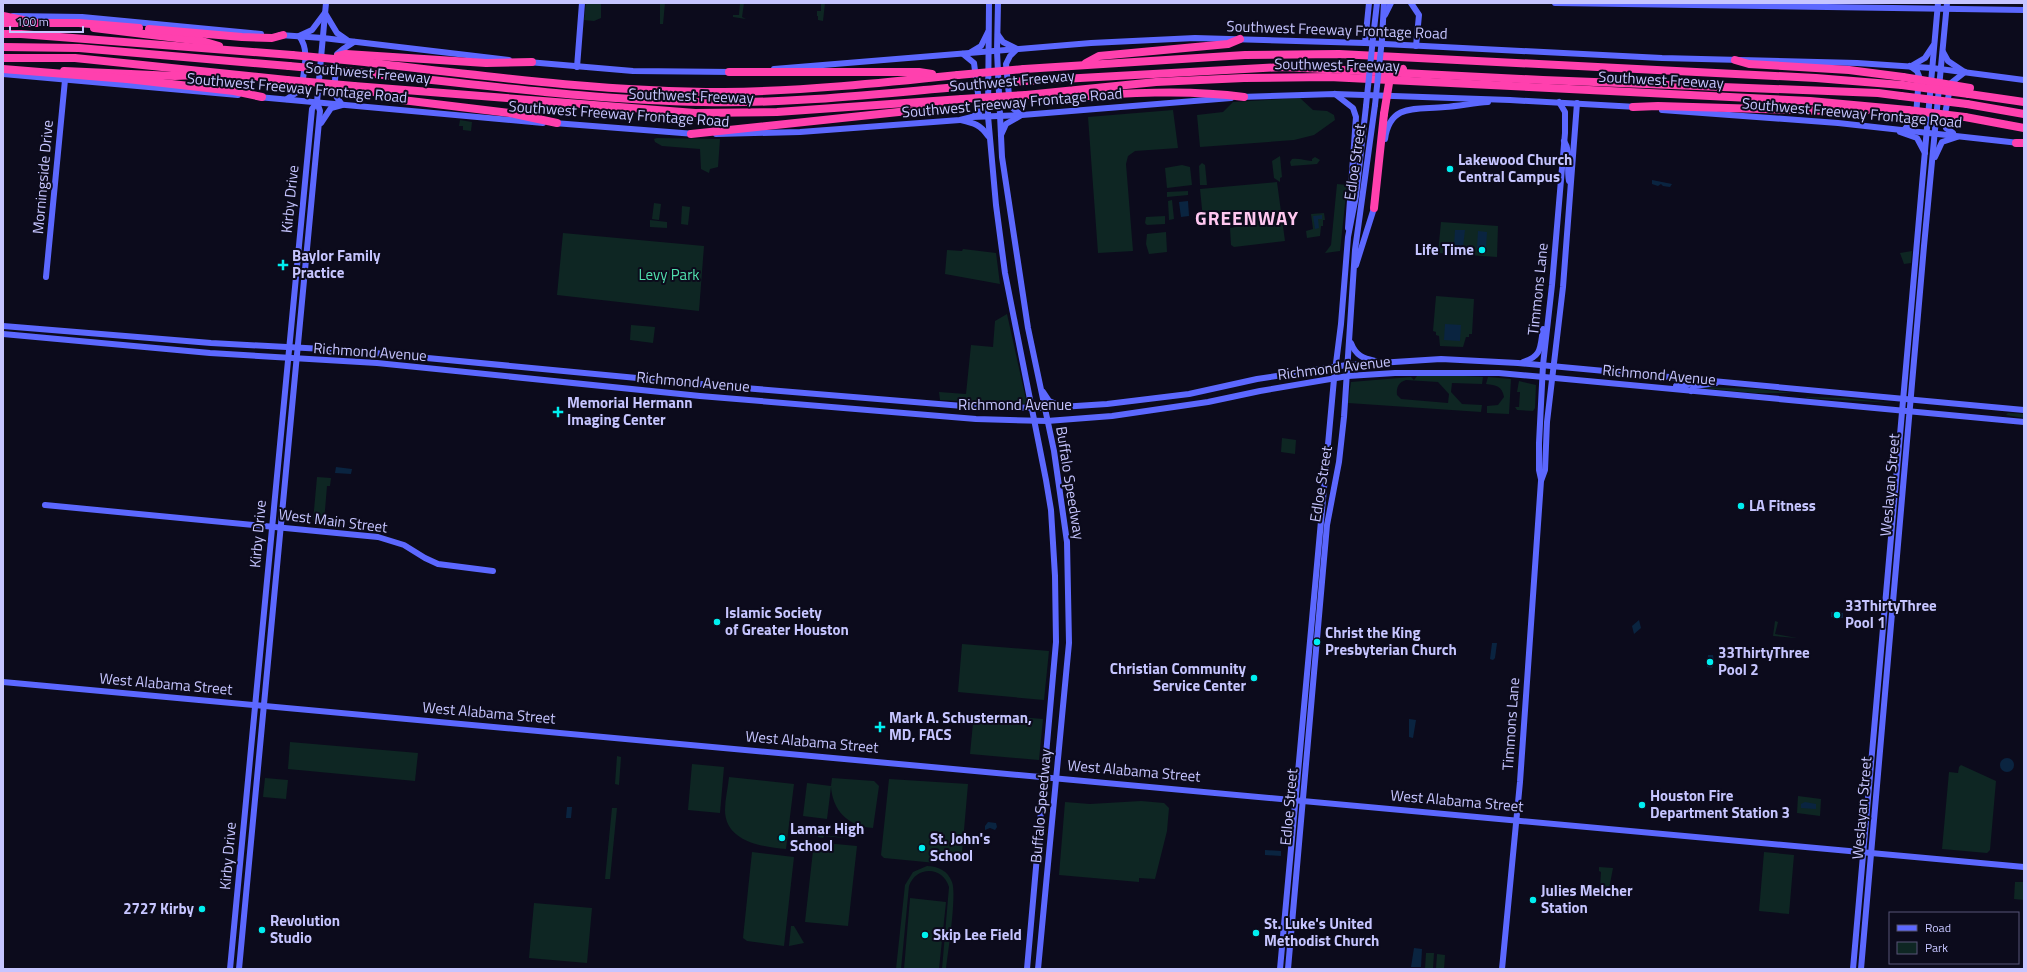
<svg xmlns="http://www.w3.org/2000/svg" width="2027" height="972" font-family="'Titillium Web',sans-serif">
<style>
.green{fill:#0e2623;fill-rule:evenodd}
.water{fill:#0a2440}
.lines{fill:none;stroke-linecap:round;stroke-linejoin:round}
.secondary{stroke:#5c68ff;stroke-width:6}
.highway{stroke:#ff40ae;stroke-width:8}
.secondary-bridge{stroke:#5c68ff;stroke-width:6}
.highway-bridge{stroke:#ff40ae;stroke-width:8}
.poi-dot{fill:#00eff0;stroke:#0c0b1c;stroke-width:1.5}
.labels{text-anchor:middle;stroke-width:4;stroke-linejoin:round;paint-order:stroke}
.street-label{font-size:15px;fill:#c6c5ff;stroke:#0c0b1c}
.poi-label{font-size:15px;font-weight:bold;fill:#c6c5ff;stroke:#0c0b1c;text-anchor:start}
.park-label{font-size:15px;fill:#51e0ae;stroke:#0c0b1c}
.district-label{font-size:19px;font-weight:bold;letter-spacing:1px;fill:#ffc7f0;stroke:#0c0b1c}
</style>
<rect width="100%" height="100%" fill="#0c0b1c"/>
<g class="green">
<polygon points="586,3 601,3 601,18 594,21 584,20"/>
<polygon points="660,3 665,3 663,24 660,24"/>
<polygon points="735,3 744,3 742,17 746,19 733,17 733,15 739,15 740,3"/>
<polygon points="821,3 825,3 823,21 818,20 818,16 817,16 817,11 821,11"/>
<polygon points="1300,98 1313,110 1327,111 1334,115 1335,120 1314,135 1294,140 1200,147 1197,115 1223,112 1233,102"/>
<polygon points="1173,110 1178,148 1135,151 1128,156 1126,164 1133,251 1098,253 1088,117"/>
<polygon points="460,120 472,122 471,131 463,130 463,126 459,126"/>
<polygon points="657,138 720,139 718,167 710,169 709,173 701,169 700,149 662,146 655,142 654,139"/>
<polygon points="1280,156 1282,177 1280,178 1280,182 1274,178 1272,161"/>
<path d="M1315 157 1320 160 1317 164 1291 166 1290 162 1292 159C1300 158 1305 161 1312 161V159Z"/>
<polygon points="1202,163 1205,165 1207,185 1200,185 1199,166"/>
<polygon points="1182,165 1190,167 1192,185 1167,188 1165,168"/>
<polygon points="1277,182 1285,241 1234,247 1231,245 1230,228 1236,227 1235,215 1230,216 1231,223 1208,225 1208,218 1203,219 1200,189"/>
<polygon points="1337,184 1347,185 1340,251 1325,253 1331,245"/>
<polygon points="1188,191 1188,195 1167,197 1167,192"/>
<polygon points="1172,200 1174,219 1169,220 1168,201"/>
<polygon points="654,203 661,204 659,220 652,219"/>
<polygon points="682,206 690,207 688,225 681,224"/>
<polygon points="1324,213 1325,220 1323,220 1323,226 1321,226 1320,236 1307,238 1306,231 1313,229 1311,214"/>
<polygon points="1165,216 1165,224 1147,225 1145,223 1146,217"/>
<polygon points="650,220 667,222 667,228 650,227"/>
<polygon points="1441,222 1498,226 1497,257 1438,253"/>
<polygon points="1166,232 1167,252 1149,254 1146,244 1147,234"/>
<polygon points="563,233 704,246 699,311 557,295"/>
<polygon points="963,249 996,253 1000,284 945,274 947,250 962,251"/>
<polygon points="1912,251 1911,263 1904,264 1900,253"/>
<polygon points="1436,296 1474,299 1472,334 1469,334 1469,337 1466,337 1463,347 1440,346 1439,336 1436,335 1436,332 1433,331"/>
<polygon points="1007,314 1027,404 940,400 939,392 966,394 971,345 993,347 995,321"/>
<polygon points="631,325 655,327 653,343 630,340"/>
<path d="M1446 375 1483 377 1482 384 1452 383 1451 392 1462 404 1482 405 1481 412 1348 403 1351 382 1411 377 1414 380 1417 376ZM1406 380 1438 382 1449 394 1448 403 1401 399 1397 395C1396 387 1399 382 1406 380Z"/>
<path d="M1488 377 1511 379 1509 414 1487 413V406L1498 405 1504 397C1502 386 1496 385 1486 384Z"/>
<polygon points="1519,381 1536,385 1535,408 1533,411 1517,410 1515,407 1519,407 1520,392 1517,392"/>
<polygon points="1701,387 1758,389 1792,393 1755,393 1701,388"/>
<polygon points="1806,397 1845,398 1894,403 1807,398"/>
<polygon points="2008,413 2024,414 2024,418 2006,415"/>
<polygon points="1282,438 1296,440 1295,454 1281,452"/>
<polygon points="317,477 331,478 330,486 327,486 324,522 313,521"/>
<polygon points="1775,621 1778,622 1775,634 1797,638 1773,636"/>
<polygon points="962,644 1049,651 1044,700 958,692"/>
<polygon points="974,713 1043,719 1039,760 970,754"/>
<polygon points="290,742 418,753 415,781 288,769"/>
<polygon points="617,756 621,757 619,785 615,784"/>
<polygon points="692,764 724,767 720,813 688,810"/>
<polygon points="1961,765 1996,781 1990,850 1987,853 1942,849 1949,772 1958,773 1959,767"/>
<path d="M729 777 794 784 786 849C763 847 725 842 725 810 725 799 728 788 729 777Z"/>
<polygon points="265,778 288,780 286,799 263,797"/>
<path d="M832 778 874 781 879 786 873 828C848 826 833 811 831 787L827 819 803 816 807 783 831 786Z"/>
<path d="M889 779 968 784 962 853C951 852 942 852 936 863L884 858 881 855Z"/>
<polygon points="1798,796 1821,799 1820,816 1797,813"/>
<polygon points="1141,801 1164,803 1169,808 1167,831 1155,879 1139,878 1139,882 1059,875 1065,802 1090,804"/>
<polygon points="612,808 617,808 610,879 605,879"/>
<polygon points="818,833 824,833 824,835 854,839 824,836 823,838 818,837"/>
<polygon points="814,842 857,846 848,926 805,922"/>
<polygon points="752,852 794,857 784,946 747,941 743,938"/>
<polygon points="1764,852 1794,855 1789,914 1759,911"/>
<path d="M927 866C938 866 948 871 952 882 957 894 948 952 946 969H942L949 887C943 866 916 866 909 886L901 969H896L905 885 913 872Z"/>
<polygon points="1599,867 1613,868 1609,889 1600,888 1601,872 1599,871"/>
<polygon points="2015,882 2024,882 2024,900 2014,899"/>
<polygon points="910,898 946,902 939,969 904,969"/>
<polygon points="534,903 592,908 587,963 529,958"/>
<polygon points="791,926 794,926 804,943 789,946"/>
<polygon points="1426,953 1434,953 1433,969 1425,969"/>
<polygon points="1437,954 1445,955 1444,969 1436,969"/>
</g>
<g class="water">
<polygon points="1652,180 1672,184 1670,187 1663,186 1661,184 1658,186 1652,184"/>
<polygon points="1188,201 1189,216 1181,217 1179,202"/>
<polygon points="1322,215 1322,219 1318,219 1319,228 1315,229 1313,216"/>
<polygon points="1455,230 1465,230 1463,247 1454,246"/>
<polygon points="1478,231 1487,232 1486,248 1477,248"/>
<polygon points="1445,324 1461,325 1460,341 1444,340"/>
<polygon points="336,467 352,469 351,474 335,473"/>
<polygon points="1831,612 1843,613 1843,618 1831,617"/>
<polygon points="1639,620 1641,628 1634,634 1632,626"/>
<polygon points="1492,643 1497,643 1495,658 1493,660 1490,659"/>
<polygon points="1708,655 1713,655 1714,662 1712,668 1707,667"/>
<polygon points="1409,719 1416,720 1413,738 1409,737"/>
<circle cx="2007" cy="765" r="7"/>
<polygon points="1805,802 1816,804 1816,809 1801,808 1801,804"/>
<polygon points="567,807 572,807 571,818 566,818"/>
<polygon points="988,822 996,823 997,827 995,830 990,828 985,830 985,826"/>
<polygon points="1265,850 1281,851 1281,856 1265,855"/>
<polygon points="1414,948 1422,949 1421,967 1411,967"/>
</g>
<g class="lines">
<g class="secondary">
<polyline points="989,3 988,116 996,205 1005,273 1046,480 1051,510 1055,576 1056,642 1027,969"/>
<polyline points="998,3 997,51 1002,157 1028,328 1054,451 1067,542 1069,643 1038,969"/>
<polyline points="1411,3 1419,15 1416,46"/>
<polyline points="1555,3 2024,10"/>
<polyline points="325,13 337,33 347,40"/>
<polyline points="1385,15 1391,3"/>
<polyline points="13,16 82,17 261,34"/>
<polyline points="280,35 323,38 509,60"/>
<polyline points="998,35 1003,42 1015,48"/>
<polyline points="1373,38 1377,3"/>
<polyline points="1382,39 1384,3"/>
<polyline points="1365,43 1369,3"/>
<polyline points="1017,49 1010,56 1006,64 1010,106 1020,114"/>
<polyline points="971,52 981,46 988,32"/>
<polyline points="1943,52 1948,61 1963,71"/>
<polyline points="963,54 974,63 980,109 979,113 972,117"/>
<polyline points="528,62 633,71 733,72"/>
<polyline points="1913,65 1925,58 1933,46"/>
<polyline points="577,67 582,3"/>
<polyline points="774,69 1091,43 1195,38 1365,43 1662,58 1857,63 1932,68 2024,80"/>
<polyline points="3,74 238,95"/>
<polyline points="1335,94 1353,108 1356,117 1348,228"/>
<polyline points="258,97 543,123"/>
<polyline points="1240,97 1335,94 1510,100 1637,107"/>
<path d="M287 99 300 90 302 85C304 69 310 50 299 36L312 30 324 14"/>
<polyline points="1662,110 1838,123 2019,143"/>
<path d="M961 120C974 123 981 125 988 136"/>
<polyline points="321,123 331,108 342,105 334,93 337,54 343,49 354,42"/>
<polyline points="554,123 695,134"/>
<polyline points="1904,130 1916,116 1919,76 1917,71 1910,66"/>
<polyline points="1900,132 1917,138 1925,153"/>
<polyline points="1953,133 1946,128 1944,119 1951,83 1965,72"/>
<polyline points="716,134 800,132 960,120 972,117 1022,115 1231,98"/>
<polyline points="1001,135 1006,124 1020,116"/>
<path d="M1385 139C1390 102 1418 110 1445 107 1459 106 1474 103 1488 102"/>
<path d="M1564 141C1572 153 1566 167 1569 181"/>
<polyline points="1935,157 1942,142 1957,137"/>
<polyline points="1356,265 1375,205"/>
<polyline points="46,277 65,80"/>
<polyline points="3,326 211,343 343,350 732,387 975,407 1045,408 1107,404 1189,394 1257,379 1347,365 1441,359 1518,363 2024,410"/>
<polyline points="3,334 210,353 377,363 700,396 976,419 1047,421 1112,416 1208,402 1260,391 1348,376 1395,373 1499,373 1555,378 2024,422"/>
<path d="M1351 343C1356 356 1363 358 1375 361"/>
<path d="M1523 362C1542 356 1540 348 1543 329"/>
<polyline points="1676,386 1687,385 1696,379"/>
<polyline points="1691,391 1694,386 1716,383"/>
<polyline points="1043,392 1049,401 1061,406"/>
<polyline points="1541,479 1539,470 1539,443 1543,365 1552,285 1565,133 1565,112 1559,102"/>
<polyline points="45,505 378,537 404,545 425,558 438,564 493,571"/>
<polyline points="3,682 2024,867"/>
<polyline points="230,969 312,109 317,102"/>
<polyline points="239,969 320,111 317,102 326,3"/>
<polyline points="1280,969 1334,379 1341,324 1348,237 1356,196 1366,106"/>
<polyline points="1288,969 1327,525 1339,462 1344,417 1355,250 1375,105"/>
<polyline points="1502,969 1520,782 1541,481 1545,470 1547,422 1563,287 1577,103"/>
<polyline points="1853,969 1938,3"/>
<polyline points="1861,969 1924,246 1947,3"/>
</g>
<g class="highway">
<polyline points="3,16 23,20"/>
<polyline points="94,28 202,41 219,46"/>
<polyline points="149,29 242,37 272,38 283,35"/>
<polyline points="3,34 21,34 292,55"/>
<polyline points="3,47 79,48 289,66"/>
<polyline points="338,56 346,54 486,63 532,62"/>
<polyline points="3,58 75,58 287,80"/>
<polyline points="1735,60 1749,64 1849,70 1903,77"/>
<path d="M355 61C477 75 601 92 724 92 801 91 882 83 958 75"/>
<polyline points="1086,63 1099,56 1228,44 1240,39"/>
<polyline points="1024,69 1245,55 1339,54 1816,78 1902,85"/>
<polyline points="64,71 175,76 196,75"/>
<path d="M354 72C470 83 587 100 703 102 789 104 874 94 959 87"/>
<polyline points="729,72 919,72 932,74"/>
<polyline points="127,79 234,91 262,97"/>
<polyline points="1025,81 1283,67 1543,80 1878,93 1901,96"/>
<polyline points="354,86 695,113 777,112 962,99"/>
<polyline points="370,91 402,100 510,113 557,123"/>
<polyline points="1969,94 2024,102"/>
<polyline points="1026,95 1156,82 1244,78 1329,77 1810,101 1908,110"/>
<path d="M1050 95 1065 98C1124 93 1186 89 1244 97"/>
<polyline points="1967,104 2024,114"/>
<polyline points="1633,107 1658,106 1862,112 1870,109"/>
<polyline points="1965,117 2024,128"/>
<polyline points="691,134 927,109 940,104"/>
<polyline points="2016,143 2024,143"/>
<polyline points="1374,208 1384,114"/>
</g>
<g class="secondary-bridge">
<polyline points="1375,105 1382,39"/>
<polyline points="1366,106 1373,38"/>
</g>
<g class="highway-bridge">
<polyline points="3,23 79,23 139,28"/>
<polyline points="292,55 355,61"/>
<polyline points="289,66 354,72"/>
<polyline points="3,69 127,79"/>
<polyline points="958,75 1024,69"/>
<polyline points="1903,77 1970,88"/>
<polyline points="287,80 354,86"/>
<polyline points="1902,85 1969,94"/>
<polyline points="959,87 1025,81"/>
<polyline points="1901,96 1967,104"/>
<polyline points="962,99 1026,95"/>
<polyline points="1908,110 1965,117"/>
<polyline points="1384,114 1390,77 1393,73 1403,69"/>
</g>
</g>
<g class="poi-dot">
<circle cx="1450" cy="169" r="4"/>
<circle cx="1482" cy="250" r="4"/>
<path d="M281 259h4v4h4v4h-4v4h-4v-4h-4v-4h4z"/>
<path d="M556 406h4v4h4v4h-4v4h-4v-4h-4v-4h4z"/>
<circle cx="1741" cy="506" r="4"/>
<circle cx="1837" cy="615" r="4"/>
<circle cx="717" cy="622" r="4"/>
<circle cx="1317" cy="642" r="4"/>
<circle cx="1710" cy="662" r="4"/>
<circle cx="1254" cy="678" r="4"/>
<path d="M878 721h4v4h4v4h-4v4h-4v-4h-4v-4h4z"/>
<circle cx="1642" cy="805" r="4"/>
<circle cx="782" cy="838" r="4"/>
<circle cx="922" cy="848" r="4"/>
<circle cx="1533" cy="900" r="4"/>
<circle cx="202" cy="909" r="4"/>
<circle cx="262" cy="930" r="4"/>
<circle cx="1256" cy="933" r="4"/>
<circle cx="925" cy="935" r="4"/>
</g>
<g class="labels">
<g class="street-label">
<text transform="translate(1337 30) rotate(2)" y="5">Southwest Freeway Frontage Road</text>
<text transform="translate(1337 65) rotate(1)" y="5">Southwest Freeway</text>
<text transform="translate(368 73) rotate(5)" y="5">Southwest Freeway</text>
<text transform="translate(1661 80) rotate(3)" y="5">Southwest Freeway</text>
<text transform="translate(1012 81) rotate(-5)" y="5">Southwest Freeway</text>
<text transform="translate(297 88) rotate(5)" y="5">Southwest Freeway Frontage Road</text>
<text transform="translate(691 96) rotate(2)" y="5">Southwest Freeway</text>
<text transform="translate(1012 103) rotate(-5)" y="5">Southwest Freeway Frontage Road</text>
<text transform="translate(1852 113) rotate(5)" y="5">Southwest Freeway Frontage Road</text>
<text transform="translate(619 114) rotate(4)" y="5">Southwest Freeway Frontage Road</text>
<text transform="translate(1355 162) rotate(-82)" y="5">Edloe Street</text>
<text transform="translate(43 177) rotate(-85)" y="5">Morningside Drive</text>
<text transform="translate(290 199) rotate(-84)" y="5">Kirby Drive</text>
<text transform="translate(1538 289) rotate(-84)" y="5">Timmons Lane</text>
<text transform="translate(370 352) rotate(4)" y="5">Richmond Avenue</text>
<text transform="translate(1334 368) rotate(-7)" y="5">Richmond Avenue</text>
<text transform="translate(1659 375) rotate(5)" y="5">Richmond Avenue</text>
<text transform="translate(693 382) rotate(5)" y="5">Richmond Avenue</text>
<text x="1015" y="410">Richmond Avenue</text>
<text transform="translate(1070 483) rotate(81)" y="5">Buffalo Speedway</text>
<text transform="translate(1321 484) rotate(-81)" y="5">Edloe Street</text>
<text transform="translate(1890 485) rotate(-85)" y="5">Weslayan Street</text>
<text transform="translate(333 521) rotate(7)" y="5">West Main Street</text>
<text transform="translate(258 534) rotate(-85)" y="5">Kirby Drive</text>
<text transform="translate(166 684) rotate(5)" y="5">West Alabama Street</text>
<text transform="translate(489 713) rotate(5)" y="5">West Alabama Street</text>
<text transform="translate(1511 724) rotate(-86)" y="5">Timmons Lane</text>
<text transform="translate(812 742) rotate(5)" y="5">West Alabama Street</text>
<text transform="translate(1134 771) rotate(5)" y="5">West Alabama Street</text>
<text transform="translate(1457 801) rotate(5)" y="5">West Alabama Street</text>
<text transform="translate(1041 806) rotate(-85)" y="5">Buffalo Speedway</text>
<text transform="translate(1289 807) rotate(-85)" y="5">Edloe Street</text>
<text transform="translate(1862 808) rotate(-85)" y="5">Weslayan Street</text>
<text transform="translate(228 856) rotate(-85)" y="5">Kirby Drive</text>
</g>
<g class="poi-label">
<text x="1458" y="165">Lakewood Church<tspan x="1458" dy="17">Central Campus</tspan></text>
<text x="1474" y="255" text-anchor="end">Life Time</text>
<text x="292" y="261">Baylor Family<tspan x="292" dy="17">Practice</tspan></text>
<text x="567" y="408">Memorial Hermann<tspan x="567" dy="17">Imaging Center</tspan></text>
<text x="1749" y="511">LA Fitness</text>
<text x="1845" y="611">33ThirtyThree<tspan x="1845" dy="17">Pool 1</tspan></text>
<text x="725" y="618">Islamic Society<tspan x="725" dy="17">of Greater Houston</tspan></text>
<text x="1325" y="638">Christ the King<tspan x="1325" dy="17">Presbyterian Church</tspan></text>
<text x="1718" y="658">33ThirtyThree<tspan x="1718" dy="17">Pool 2</tspan></text>
<text x="1246" y="674" text-anchor="end">Christian Community<tspan x="1246" dy="17">Service Center</tspan></text>
<text x="889" y="723">Mark A. Schusterman,<tspan x="889" dy="17">MD, FACS</tspan></text>
<text x="1650" y="801">Houston Fire<tspan x="1650" dy="17">Department Station 3</tspan></text>
<text x="790" y="834">Lamar High<tspan x="790" dy="17">School</tspan></text>
<text x="930" y="844">St. John's<tspan x="930" dy="17">School</tspan></text>
<text x="1541" y="896">Julies Melcher<tspan x="1541" dy="17">Station</tspan></text>
<text x="194" y="914" text-anchor="end">2727 Kirby</text>
<text x="270" y="926">Revolution<tspan x="270" dy="17">Studio</tspan></text>
<text x="1264" y="929">St. Luke's United<tspan x="1264" dy="17">Methodist Church</tspan></text>
<text x="933" y="940">Skip Lee Field</text>
</g>
<g class="park-label">
<text x="669" y="280">Levy Park</text>
</g>
<g class="district-label">
<text x="1247" y="225">GREENWAY</text>
</g>
</g>
<rect width="2027" height="972" fill="none" stroke="#c6c5ff" stroke-width="8"/>
<rect x="1889" y="912" width="130" height="52" fill="#0c0b1c" stroke="#565577"/>
<rect x="1897" y="925" width="20" height="6" fill="#5c68ff" stroke="#565577"/>
<text x="1925" y="932" font-size="12" fill="#c6c5ff">Road</text>
<rect x="1897" y="942" width="20" height="12" fill="#0e2623" stroke="#565577"/>
<text x="1925" y="952" font-size="12" fill="#c6c5ff">Park</text>
<path d="M10 26v6h73v-6" fill="none" stroke="#c6c5ff" stroke-width="2"/>
<text x="16" y="26" font-size="12" fill="#c6c5ff" stroke="#0c0b1c" stroke-width="3" paint-order="stroke">100 m</text>
</svg>
